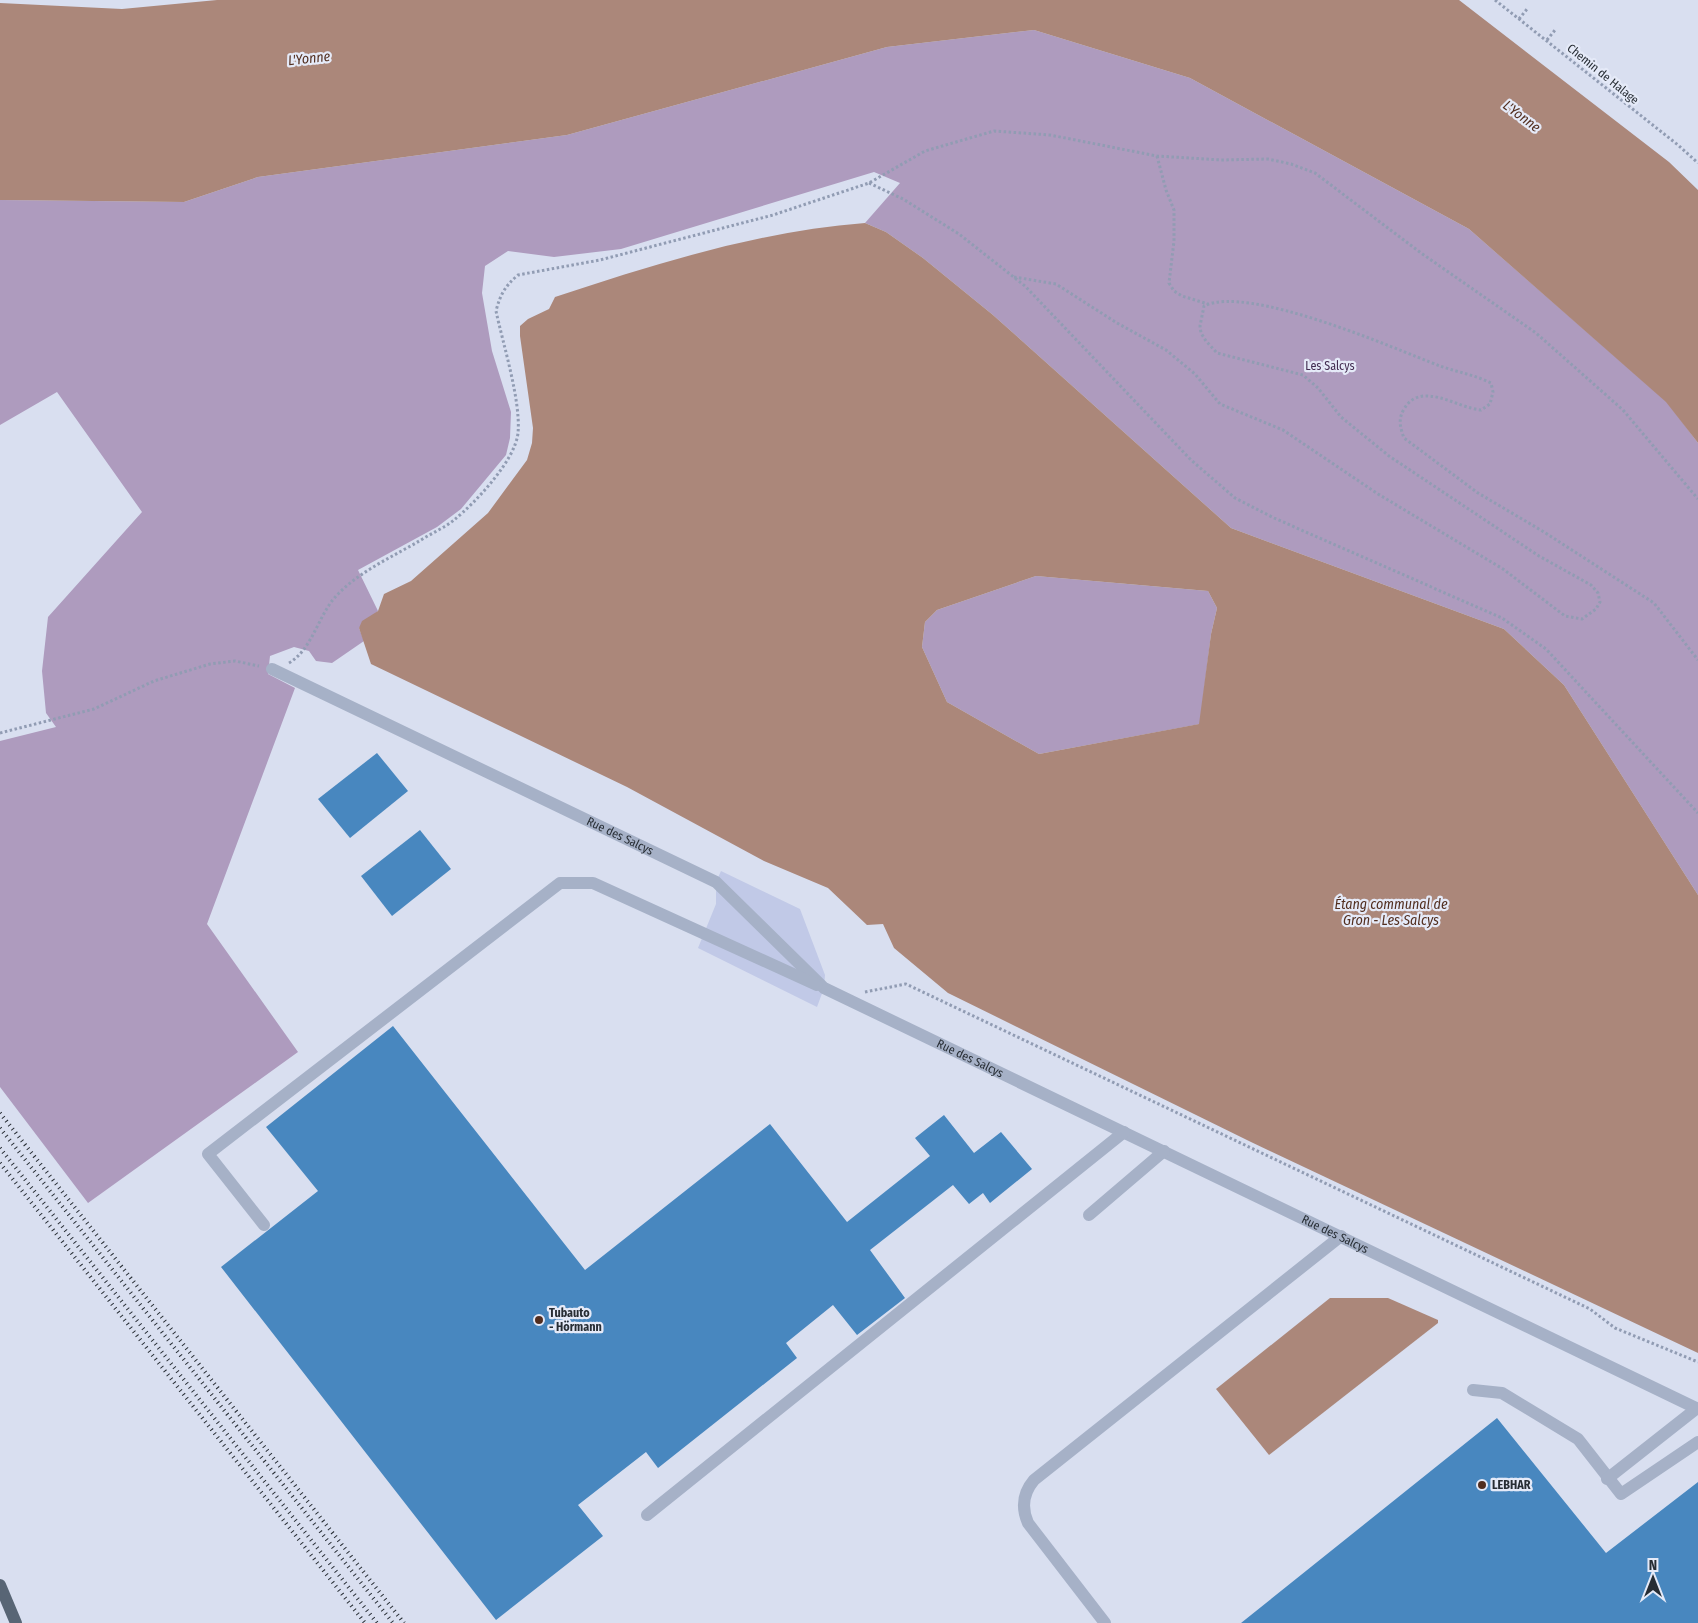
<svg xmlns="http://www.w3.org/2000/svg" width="1698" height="1623" font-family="'Fira Sans Condensed',sans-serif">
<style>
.green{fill:#ae9bbe}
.plaza{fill:#c1c9e7}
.water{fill:#ab877a;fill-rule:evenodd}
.building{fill:#4887bf}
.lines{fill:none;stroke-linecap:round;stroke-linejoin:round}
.path{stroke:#919cb3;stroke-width:3;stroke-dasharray:2.5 2.5;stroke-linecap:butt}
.minor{stroke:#a6b1c7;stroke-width:12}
.major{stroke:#586575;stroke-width:12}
.rail{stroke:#272d34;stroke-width:4;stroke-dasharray:1 4;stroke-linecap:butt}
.poi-dot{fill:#522e1f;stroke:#e5eaf8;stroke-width:2}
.labels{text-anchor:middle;stroke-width:4.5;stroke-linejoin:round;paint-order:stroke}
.street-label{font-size:12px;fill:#272d34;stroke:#e5eaf8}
.park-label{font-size:12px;fill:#422c50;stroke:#e5eaf8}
.poi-label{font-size:12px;font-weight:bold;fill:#272d34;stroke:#e5eaf8;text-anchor:start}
.water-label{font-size:14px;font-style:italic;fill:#522e1f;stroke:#e5eaf8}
</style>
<rect width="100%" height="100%" fill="#d9dff0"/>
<g class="green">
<polygon points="1034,30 1190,78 1469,229 1667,402 1698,443 1698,895 1564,685 1504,629 1231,528 993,315 923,258 886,232 865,223 900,183 874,172 621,249 554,257 508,251 485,266 482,293 492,351 511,412 510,438 506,455 461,509 437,527 358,570 378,611 359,628 364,641 332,663 316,661 309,651 294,647 270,656 268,674 295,688 207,924 298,1052 88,1203 0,1087 0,741 56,727 46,713 42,671 48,617 142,512 57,392 0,425 0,200 184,202 258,177 567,135 887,47"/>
<polygon points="1036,576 1208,591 1217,608 1211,634 1200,724 1039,754 947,702 922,647 925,622 937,610"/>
</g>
<polygon class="plaza" points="721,871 800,909 825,975 824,988 817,1007 698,948 716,904 716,882"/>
<g class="water">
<polygon points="217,0 1459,0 1669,162 1698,190 1698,443 1666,402 1469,229 1190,78 1034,30 887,47 567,135 258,177 184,202 0,200 0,3 122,9"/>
<path d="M865 223 886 232 923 258 993 315 1231 528 1504 629 1564 685 1698 895V1353L1251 1142 948 993 894 948 883 924 867 925 828 888 764 861 627 787 371 664 359 628 362 621 378 611 384 594 411 581 488 513 527 460 532 443 533 428 520 336V326L528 319 549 309 555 297C655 264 759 231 865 223ZM1036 576 1208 591 1217 608 1211 634 1199 724 1039 754 947 702 922 647 925 622 937 610Z"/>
<polygon points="1330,1298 1388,1298 1438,1320 1438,1323 1269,1455 1216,1389"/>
</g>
<g class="building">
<polygon points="377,753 408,791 350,838 318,799"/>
<polygon points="420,830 451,869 392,916 361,876"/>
<polygon points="393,1026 585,1270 770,1124 847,1222 930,1156 915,1138 944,1115 974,1153 1001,1132 1032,1169 990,1203 983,1193 969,1204 953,1185 870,1250 905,1298 857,1335 833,1305 786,1343 797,1358 658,1468 646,1452 578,1505 603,1536 496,1620 221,1267 318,1191 266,1127"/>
<polygon points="1497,1418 1606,1553 1698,1482 1698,1623 1241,1623"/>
</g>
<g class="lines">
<g class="path">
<polyline points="1495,0 1678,145 1698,163"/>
<polyline points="1519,19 1527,9"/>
<polyline points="1547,40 1555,30"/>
<polyline points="1157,156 1166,190 1174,210 1174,241 1169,283 1174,291 1182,296 1208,304"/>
<polyline points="869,183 903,199 959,234 1025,286 1191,460 1235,498 1274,518 1502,618 1546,649 1698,813"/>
<path d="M1014 277 1056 284 1117 323 1166 350 1195 374 1220 404 1283 430 1378 494 1503 569 1565 616 1582 619 1596 609 1600 602 1598 593 1591 585 1539 556 1389 456 1341 417 1318 388 1303 375 1217 353 1206 341 1201 333 1200 326 1204 306C1248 284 1393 348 1440 366 1457 372 1475 375 1491 383L1493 392 1490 404 1481 410C1457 408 1421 380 1404 409 1398 419 1400 427 1404 438L1478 493 1544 532 1654 603 1698 660"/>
<path d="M289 663C314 648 318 613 339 593 362 570 394 556 421 540 432 533 444 528 454 520 475 503 515 461 518 433 521 401 503 344 496 311 500 295 505 286 518 275L600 260 773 215 869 183 925 151 994 131 1050 135 1157 156 1221 160 1268 159 1291 164 1315 173 1421 253 1536 333 1623 410 1698 499"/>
<polyline points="0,733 94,709 154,681 210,664 235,661 259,666"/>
<polyline points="865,992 906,984 1590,1309 1615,1328 1698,1362"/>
</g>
<g class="minor">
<path id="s1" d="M272 669 716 882 824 988 1698 1409"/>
<polyline points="1089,1215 1164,1151"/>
<polyline points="264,1225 208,1154 560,883 593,883 817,985"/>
<polyline points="1473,1390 1502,1393 1578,1439 1621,1494 1698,1442"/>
<polyline points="1607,1479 1696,1409"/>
<polyline points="647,1515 1124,1132"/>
<path d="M1105 1623 1028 1523C1021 1507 1023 1493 1034 1480L1341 1236"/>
</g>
<polyline class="major" points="0,1585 16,1623"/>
<g class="rail">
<polyline points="0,1113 404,1623"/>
<polyline points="0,1128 393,1623"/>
<polyline points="0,1148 377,1623"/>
<polyline points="0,1163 365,1623"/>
</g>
</g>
<g class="poi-dot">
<circle cx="539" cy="1320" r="5"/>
<circle cx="1482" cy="1485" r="5"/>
</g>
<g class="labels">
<g class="street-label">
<text transform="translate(1603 74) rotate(39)" y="4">Chemin de Halage</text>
<text dy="4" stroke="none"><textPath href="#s1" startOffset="386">Rue des Salcys</textPath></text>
<text dy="4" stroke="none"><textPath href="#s1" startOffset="806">Rue des Salcys</textPath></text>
<text dy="4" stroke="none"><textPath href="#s1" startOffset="1211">Rue des Salcys</textPath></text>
</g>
<g class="park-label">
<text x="1330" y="370">Les Salcys</text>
</g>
<g class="poi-label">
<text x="549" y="1317">Tubauto<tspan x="549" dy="14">- Hörmann</tspan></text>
<text x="1492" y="1489">LEBHAR</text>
</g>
<g class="water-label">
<text transform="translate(309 58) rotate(-6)" y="5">L'Yonne</text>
<text transform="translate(1522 116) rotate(37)" y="5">L'Yonne</text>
<text x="1391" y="909">Étang communal de<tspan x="1391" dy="16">Gron - Les Salcys</tspan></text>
</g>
</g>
<g transform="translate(1653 1578)" stroke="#e5eaf8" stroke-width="4" paint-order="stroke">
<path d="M0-4L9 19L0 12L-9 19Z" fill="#272d34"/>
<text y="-8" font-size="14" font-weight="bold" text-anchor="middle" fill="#272d34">N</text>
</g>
</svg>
